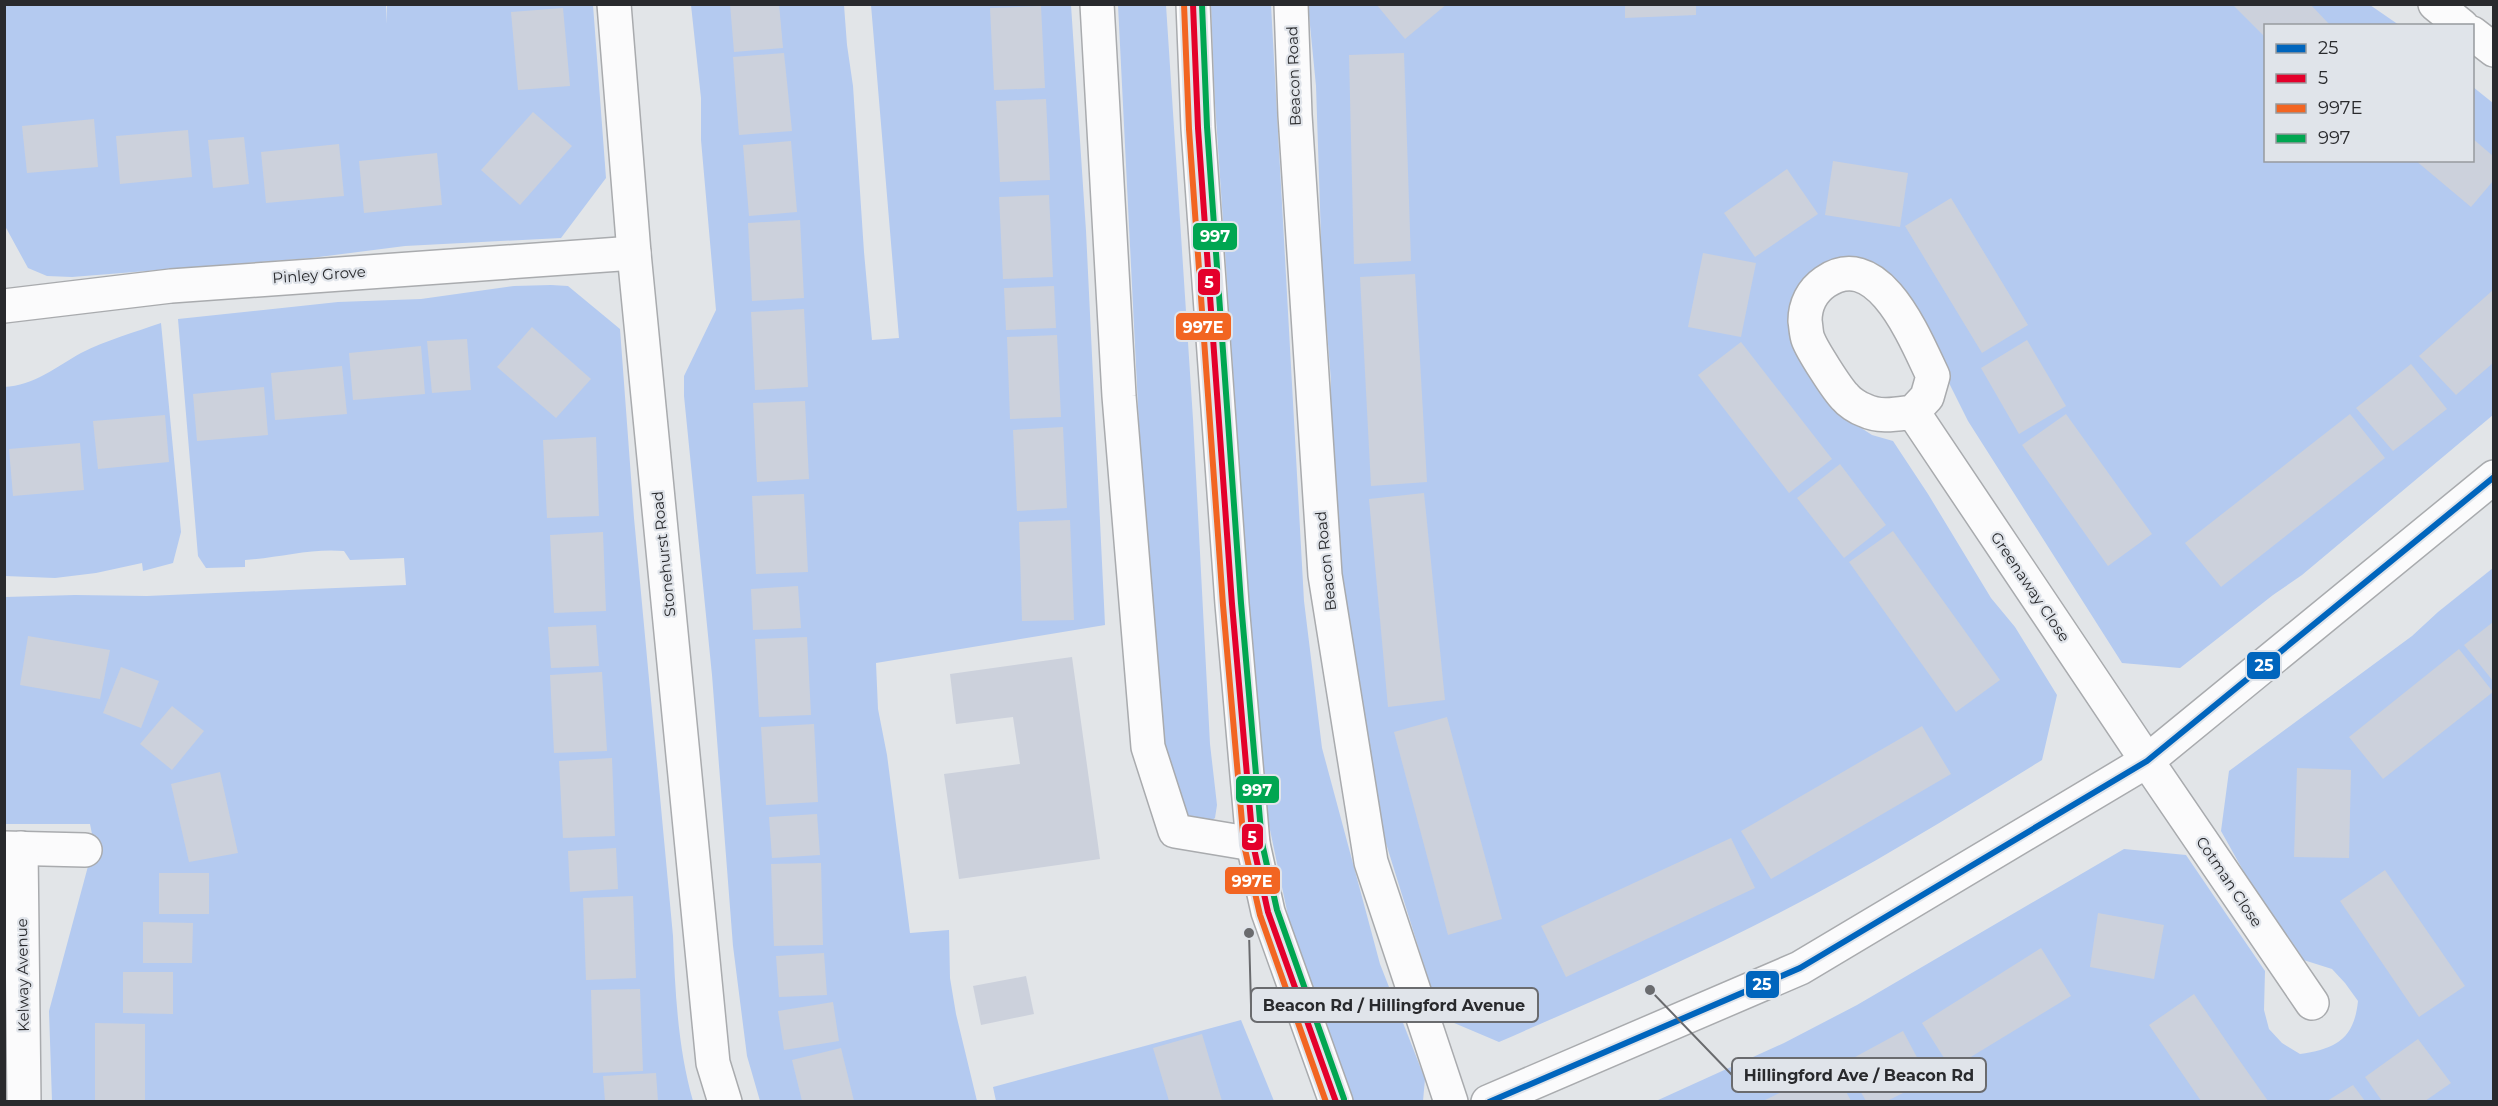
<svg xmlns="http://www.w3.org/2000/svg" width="2498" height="1106" font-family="Montserrat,sans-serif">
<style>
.green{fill:#b4caf0}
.building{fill:#ccd1dc}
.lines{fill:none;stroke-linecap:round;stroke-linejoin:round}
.street-casing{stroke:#a9abae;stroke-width:36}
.secondary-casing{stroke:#a9abae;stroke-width:36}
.street{stroke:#fbfbfc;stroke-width:33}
.secondary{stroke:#fbfbfc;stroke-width:33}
.bus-1-casing{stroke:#e0e4ea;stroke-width:10}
.bus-2-casing{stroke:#e0e4ea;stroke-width:10}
.bus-3-casing{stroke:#e0e4ea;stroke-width:10}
.bus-4-casing{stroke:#e0e4ea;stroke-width:10}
.bus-1{stroke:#0065bd;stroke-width:6}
.bus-2{stroke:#e4002b;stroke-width:6}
.bus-3{stroke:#f26522;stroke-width:6}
.bus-4{stroke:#00a651;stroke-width:6}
.labels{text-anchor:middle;stroke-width:4.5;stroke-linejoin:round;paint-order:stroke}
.street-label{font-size:15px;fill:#292a2d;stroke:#e0e4ea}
.leader{fill:none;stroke:#6a6b6e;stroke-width:2}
.callout-dot{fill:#6a6b6e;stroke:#e0e4ea;stroke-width:2}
.callout{fill:#e0e4ea;stroke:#6a6b6e;stroke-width:2}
.callout-label{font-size:16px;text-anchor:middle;font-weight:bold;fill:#292a2d}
.line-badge{stroke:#e0e4ea;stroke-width:2}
.badge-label{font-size:16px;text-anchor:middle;font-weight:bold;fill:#fff}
</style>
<rect width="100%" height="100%" fill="#e2e5e8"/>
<g class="green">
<polygon points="4,5 386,5 387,24 387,5 593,5 606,178 561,238 405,246 311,258 72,277 47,276 28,268 5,226"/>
<polygon points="691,5 844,5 847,45 853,86 864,252 872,340 899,338 871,5 1071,5 1086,231 1105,625 876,663 878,709 887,755 910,933 949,930 950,978 956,1014 977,1101 760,1101 747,1056 733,946 712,675 684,396 684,376 716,310 701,140 701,98"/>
<polygon points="1118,5 1166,5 1193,419 1210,744 1217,805 1215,818 1203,826 1190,825 1172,792 1164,740 1147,586"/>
<polygon points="1211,5 1271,5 1304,601 1322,748 1380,964 1425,1079 1423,1101 1354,1101 1340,1083 1291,930 1265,806 1250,621 1215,103"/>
<path d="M1308 5H2370L2399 25 2266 26V160H2472L2473 87 2493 103V415L2302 575 2273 595 2180 668 2122 663 1968 421 1947 379 1889 283 1802 285 1849 420 1872 435 1893 441 1928 494 1991 598 2015 627 2057 695 2042 760C1956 813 1869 867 1779 913 1688 960 1593 1001 1499 1042L1440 1017 1375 808 1340 572 1339 531 1330 422 1331 381 1322 268 1316 86Z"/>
<path d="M551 285 568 286 620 329 634 518 673 936C675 991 678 1049 693 1101H52L49 1011 94 844 90 824H5V597L75 595 147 596 406 585 404 558 350 560 344 551C311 548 278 558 245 560V567L206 568 198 556 178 319 338 302 421 299 514 286Z"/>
<path d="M161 323 181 532 173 563 143 571 142 563 96 573 55 578 5 576 4 387C34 386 57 366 81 353 107 340 135 332 161 323Z"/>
<path d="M2493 568V1101H1656L1784 1043 1857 1005 2124 849 2186 855 2265 971 2264 1010 2269 1029 2282 1043 2300 1054C2335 1049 2354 1040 2358 1001L2345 983 2332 969 2294 957 2277 931 2221 831 2229 771 2412 636 2438 612Z"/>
<polygon points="1241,1020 1274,1101 996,1101 993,1087"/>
</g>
<g class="building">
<polygon points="730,4 779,4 783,48 734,52"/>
<polygon points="1376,4 1447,4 1405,39"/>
<polygon points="1625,4 1696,4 1696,15 1625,18"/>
<polygon points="2232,4 2310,4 2329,24 2327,26 2265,26 2265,37"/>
<polygon points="1041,6 1045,88 994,90 990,8"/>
<polygon points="563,8 570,86 518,90 511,12"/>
<polygon points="784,53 792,131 739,135 733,57"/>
<polygon points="1404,53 1411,261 1354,264 1349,55"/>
<polygon points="1046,99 1050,180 1000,182 996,101"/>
<polygon points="533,112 572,146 520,205 481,170"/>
<polygon points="94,119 98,167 27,173 22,126"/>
<polygon points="188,130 192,177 120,184 116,136"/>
<polygon points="244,137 249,184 213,188 208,140"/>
<polygon points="2472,138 2493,156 2493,181 2471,207 2415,160 2472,160"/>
<polygon points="791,141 797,212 749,216 743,145"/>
<polygon points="339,144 344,196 266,203 261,152"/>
<polygon points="437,153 442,205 364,213 359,161"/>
<polygon points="1833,161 1908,173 1900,227 1825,215"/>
<polygon points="1787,169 1818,214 1755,257 1724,213"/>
<polygon points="1049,195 1053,277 1003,279 999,197"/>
<polygon points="1951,198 2028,325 1982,353 1905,226"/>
<polygon points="800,220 804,298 752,301 748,223"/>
<polygon points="1703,253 1756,263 1741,337 1688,327"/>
<polygon points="1415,274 1427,482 1371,486 1360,277"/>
<polygon points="1054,286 1056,328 1006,330 1004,288"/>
<polygon points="2493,290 2493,363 2456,395 2419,356"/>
<polygon points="804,309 808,387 755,390 751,312"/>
<polygon points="532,327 591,379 556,418 497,367"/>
<polygon points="1057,335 1061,417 1010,419 1007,337"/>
<polygon points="467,339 471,390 432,393 427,341"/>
<polygon points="2027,340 2066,406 2019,434 1981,368"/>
<polygon points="1741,342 1832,459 1789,493 1698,375"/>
<polygon points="421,346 425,394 353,400 349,353"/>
<polygon points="2411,364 2447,409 2393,451 2356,408"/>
<polygon points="342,366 347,414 275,420 271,373"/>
<polygon points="264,387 268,435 197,441 193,394"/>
<polygon points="805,401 809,479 757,482 753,403"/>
<polygon points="2066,414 2152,534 2108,566 2022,445"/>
<polygon points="2350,414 2385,458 2221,587 2185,543"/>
<polygon points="165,415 169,462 98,469 93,421"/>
<polygon points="1063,427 1067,508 1017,511 1013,430"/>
<polygon points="596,437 599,516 547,518 543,440"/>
<polygon points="80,443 84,490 13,496 9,449"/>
<polygon points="1840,464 1886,525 1844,558 1797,498"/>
<polygon points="1424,493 1445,700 1388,707 1369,499"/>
<polygon points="804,494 808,572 756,574 752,496"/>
<polygon points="1070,520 1074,620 1022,621 1019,522"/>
<polygon points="1893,531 2000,680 1956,712 1849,562"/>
<polygon points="603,532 606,611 554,613 550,535"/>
<polygon points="798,586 801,628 753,630 751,589"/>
<polygon points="2493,622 2493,681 2464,645"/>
<polygon points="596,625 599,666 551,668 548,627"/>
<polygon points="28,636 110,650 100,699 20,685"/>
<polygon points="807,637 811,715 759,717 755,639"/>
<polygon points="2459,649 2493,692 2383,779 2349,737"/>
<polygon points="1072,657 1100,859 959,879 944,774 1020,764 1013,717 956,724 950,674"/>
<polygon points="121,667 159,681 141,728 103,713"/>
<polygon points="602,672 607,751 554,753 550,675"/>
<polygon points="172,706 204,731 172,770 140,744"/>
<polygon points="1447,717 1502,919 1448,935 1394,732"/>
<polygon points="814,724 818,802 766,805 761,727"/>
<polygon points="1922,726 1951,774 1771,879 1741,831"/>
<polygon points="612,758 615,836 563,838 559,761"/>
<polygon points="2297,768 2351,770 2349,858 2294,857"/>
<polygon points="220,772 238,853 189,862 171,784"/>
<polygon points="817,814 820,855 772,858 769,817"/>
<polygon points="1731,838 1755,888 1566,977 1541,926"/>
<polygon points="616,848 618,889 570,892 568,851"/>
<polygon points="821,863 823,945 774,946 771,864"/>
<polygon points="2385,870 2465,986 2419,1017 2340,901"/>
<rect x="159" y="873" width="50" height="41"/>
<polygon points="633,896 636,978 586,980 583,898"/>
<polygon points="2098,913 2164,925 2154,979 2090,967"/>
<polygon points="143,922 193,923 192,963 143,963"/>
<polygon points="2041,948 2071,996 1951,1069 1922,1023"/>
<polygon points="824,953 827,995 779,997 776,956"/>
<polygon points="123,972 173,972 173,1014 123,1013"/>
<polygon points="1026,976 1034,1014 981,1025 973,986"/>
<polygon points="640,989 643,1071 593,1073 591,990"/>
<polygon points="2194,994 2235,1054 2268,1101 2201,1101 2149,1025"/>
<polygon points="833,1002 839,1041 784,1050 778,1011"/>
<polygon points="95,1023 145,1024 145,1101 95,1101"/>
<polygon points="1903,1031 1929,1080 1887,1101 1866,1101 1844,1063"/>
<polygon points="1202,1034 1222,1101 1169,1101 1153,1048"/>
<polygon points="2418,1039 2451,1083 2425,1101 2382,1101 2365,1077"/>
<polygon points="841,1048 854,1101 802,1101 792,1060"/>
<polygon points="1833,1067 1851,1101 1763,1101 1802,1082"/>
<polygon points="656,1073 658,1101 605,1101 603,1076"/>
<polygon points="2353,1085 2365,1101 2327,1101"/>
</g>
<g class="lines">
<defs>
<g id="street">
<polyline points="614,4 634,253 713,1063 725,1102"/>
<polyline points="1097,4 1119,396 1148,747 1175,831 1253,844"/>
<polyline points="1291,4 1295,115 1325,575 1371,862 1451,1102"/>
<polyline points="2435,4 2462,26"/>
<polyline points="2472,33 2494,50"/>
<polyline points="4,306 171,286 634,253"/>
<path d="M1913 412 1927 397 1933 376C1916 341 1879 245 1825 282 1812 291 1805 305 1805 321 1806 326 1806 334 1808 339 1812 350 1837 389 1845 397 1849 402 1858 408 1864 410 1880 418 1897 414 1913 412L2147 761 2312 1003"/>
<polyline points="4,848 85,850"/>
<polyline points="21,848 24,1102"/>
<polyline points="1488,1102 1800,968 2147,761 2494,477"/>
</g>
<polyline id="secondary" points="1193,4 1198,128 1232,604 1253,844 1268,912 1336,1102"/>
</defs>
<use href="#street" class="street-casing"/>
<use href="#secondary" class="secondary-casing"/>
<use href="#street" class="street"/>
<use href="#secondary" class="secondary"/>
<defs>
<polyline id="bus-1" points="1489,1102 1800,968 2147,761 2494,477"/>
<polyline id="bus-2" points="1193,4 1198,128 1232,604 1253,844 1268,912 1336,1102"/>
<polyline id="bus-3" points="1184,4 1189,129 1223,605 1244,845 1260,915 1326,1102"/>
<polyline id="bus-4" points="1202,4 1207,127 1241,603 1262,843 1277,910 1344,1099"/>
</defs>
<use href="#bus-1" class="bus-1-casing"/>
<use href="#bus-2" class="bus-2-casing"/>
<use href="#bus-3" class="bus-3-casing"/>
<use href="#bus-4" class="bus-4-casing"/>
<use href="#bus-1" class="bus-1"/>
<use href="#bus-2" class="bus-2"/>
<use href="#bus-3" class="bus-3"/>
<use href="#bus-4" class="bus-4"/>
</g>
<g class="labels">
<g class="street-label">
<text transform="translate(1294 76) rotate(-92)" y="5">Beacon Road</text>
<text transform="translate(319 275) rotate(-4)" y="5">Pinley Grove</text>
<text transform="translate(664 554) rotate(-96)" y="5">Stonehurst Road</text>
<text transform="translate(1326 561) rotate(-96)" y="5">Beacon Road</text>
<text transform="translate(2030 587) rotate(56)" y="5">Greenaway Close</text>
<text transform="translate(2229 882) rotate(56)" y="5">Cotman Close</text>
<text transform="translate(23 975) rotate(-91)" y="5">Kelway Avenue</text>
</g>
</g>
<path class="leader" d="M1249 933L1251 1005M1650 990L1732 1075"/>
<g class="callout-dot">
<circle cx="1249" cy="933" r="6"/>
<circle cx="1650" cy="990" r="6"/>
</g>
<g class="callout">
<rect x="1251" y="988" width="287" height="34" rx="6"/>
<rect x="1732" y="1058" width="254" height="34" rx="6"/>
</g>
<g class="callout-label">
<text x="1394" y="1011">Beacon Rd / Hillingford Avenue</text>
<text x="1859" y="1081">Hillingford Ave / Beacon Rd</text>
</g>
<g class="line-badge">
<rect x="1192" y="222" width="46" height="29" rx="6" fill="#00a651"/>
<rect x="1197" y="268" width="24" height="28" rx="6" fill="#e4002b"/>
<rect x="1175" y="312" width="57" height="29" rx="6" fill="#f26522"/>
<rect x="2246" y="651" width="35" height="29" rx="6" fill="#0065bd"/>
<rect x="1235" y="775" width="45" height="29" rx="6" fill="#00a651"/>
<rect x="1241" y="823" width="23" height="28" rx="6" fill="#e4002b"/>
<rect x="1224" y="866" width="57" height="29" rx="6" fill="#f26522"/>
<rect x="1745" y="970" width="35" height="29" rx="6" fill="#0065bd"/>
</g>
<g class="badge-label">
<text x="1215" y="242">997</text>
<text x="1209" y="288">5</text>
<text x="1203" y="333">997E</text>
<text x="2264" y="671">25</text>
<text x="1257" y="796">997</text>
<text x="1252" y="843">5</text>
<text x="1252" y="887">997E</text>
<text x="1762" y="990">25</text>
</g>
<rect width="2498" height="1106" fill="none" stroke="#292a2d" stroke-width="12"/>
<rect x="2264" y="24" width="210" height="138" fill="#e0e4ea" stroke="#979a9e" stroke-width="1.5"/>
<rect x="2276" y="44" width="30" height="9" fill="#0065bd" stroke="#979a9e" stroke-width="1.5"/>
<text x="2318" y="54" font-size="18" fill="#292a2d">25</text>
<rect x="2276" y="74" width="30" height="9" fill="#e4002b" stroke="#979a9e" stroke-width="1.5"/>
<text x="2318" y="84" font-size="18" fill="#292a2d">5</text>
<rect x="2276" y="104" width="30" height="9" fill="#f26522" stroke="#979a9e" stroke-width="1.5"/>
<text x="2318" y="114" font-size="18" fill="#292a2d">997E</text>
<rect x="2276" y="134" width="30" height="9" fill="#00a651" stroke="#979a9e" stroke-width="1.5"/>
<text x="2318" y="144" font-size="18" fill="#292a2d">997</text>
</svg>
